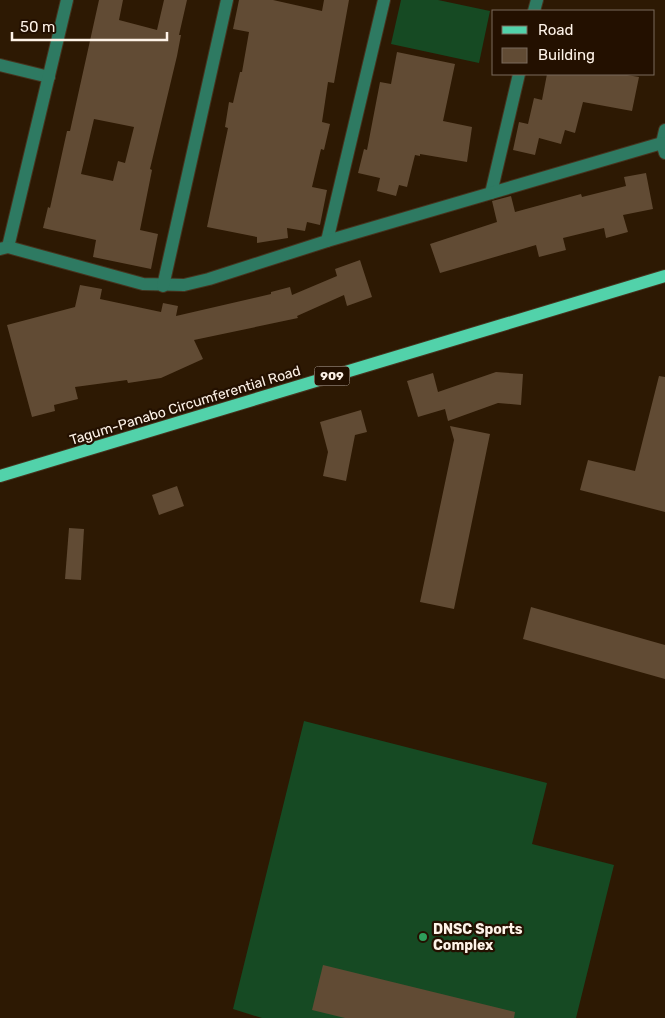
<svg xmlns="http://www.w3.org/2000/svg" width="665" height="1018" font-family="Rubik,sans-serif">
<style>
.pitch{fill:#164a23}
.building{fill:#614b34;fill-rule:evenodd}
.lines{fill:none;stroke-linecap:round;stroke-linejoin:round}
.minor-casing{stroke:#46331e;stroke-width:14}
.primary-casing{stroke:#46331e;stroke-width:14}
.minor{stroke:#2e7a62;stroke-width:12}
.primary{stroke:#52d2aa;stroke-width:12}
.leisure-dot{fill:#2e9e5b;stroke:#231000;stroke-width:2}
.labels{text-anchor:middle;stroke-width:4.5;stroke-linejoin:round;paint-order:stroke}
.shield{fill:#231000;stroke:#bcafa2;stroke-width:1}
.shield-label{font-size:12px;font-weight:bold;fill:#fef3e8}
.street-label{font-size:14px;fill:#fef3e8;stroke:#231000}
.poi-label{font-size:14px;font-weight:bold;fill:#fef3e8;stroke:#231000;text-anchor:start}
</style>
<rect width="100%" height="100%" fill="#2d1903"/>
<g class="pitch">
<polygon points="401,0 438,0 490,11 479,63 391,44"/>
<polygon points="304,721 547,783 532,844 614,865 576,1018 262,1018 233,1009"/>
</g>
<g class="building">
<path d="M99 0H123L119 20 157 30 164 0H187L179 35H181L177 56 150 169 152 170 140 230 158 234 151 269 93 257 96 240 43 228 48 207 50 208 67 131H70ZM94 119 134 127 125 163 118 161 113 181 81 174Z"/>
<polygon points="239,0 273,0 322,11 324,0 349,0 334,83 328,82 322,122 330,124 324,150 321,149 312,187 327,190 320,225 307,222 305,231 287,228 288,238 257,243 257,237 207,227 228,128 225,127 229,102 233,103 240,72 242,72 249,32 233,29"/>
<polygon points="397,52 455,64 443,121 472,127 467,162 420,154 420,156 415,155 407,187 399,185 396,196 377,191 380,178 358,173 364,149 367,150 380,82 391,84"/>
<polygon points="547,74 621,74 639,77 632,111 583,102 575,133 565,130 561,144 539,138 535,155 513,150 519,122 528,124 534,98 542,100"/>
<polygon points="646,173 653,209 623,215 628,232 606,238 604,228 563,238 566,250 539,257 536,245 440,273 430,244 497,222 492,201 511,196 515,212 581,194 582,197 626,186 624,177"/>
<polygon points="360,260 372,297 347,306 344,295 297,316 298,318 194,340 203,359 161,378 128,383 127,380 75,387 78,399 54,405 55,411 32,417 7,325 75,307 80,285 102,289 100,299 161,312 163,303 178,306 176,316 271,294 271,292 290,287 292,295 337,276 335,269"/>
<polygon points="496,372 523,374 521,405 498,403 448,421 445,409 418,417 407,381 433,373 438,392"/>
<polygon points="659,376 665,377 665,512 580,490 588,460 635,471"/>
<polygon points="361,410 367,432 355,435 346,481 323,476 328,452 320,422"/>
<polygon points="450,426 490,434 454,609 420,602 454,440"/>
<polygon points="177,486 184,506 159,515 152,495"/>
<polygon points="69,528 84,529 81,580 65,579"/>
<polygon points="531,607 665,645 665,679 523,639"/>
<polygon points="323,965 515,1012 514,1018 345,1018 312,1010"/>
</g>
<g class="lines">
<defs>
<g id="minor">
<polyline points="534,11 537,0"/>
<polyline points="0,65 49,77"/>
<polyline points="665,130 662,143 665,153"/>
<polyline points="491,193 519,74"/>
<polyline points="327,241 384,0"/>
<polyline points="8,247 67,0"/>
<polyline points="0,249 8,247 143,284 184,285 209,279 327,241 662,143"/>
<polyline points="163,286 227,0"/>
</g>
<polyline id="primary" points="0,476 665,276"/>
</defs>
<use href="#minor" class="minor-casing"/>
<use href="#primary" class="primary-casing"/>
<use href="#minor" class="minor"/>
<use href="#primary" class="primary"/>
</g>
<circle class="leisure-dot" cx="423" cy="937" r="5"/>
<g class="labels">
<rect class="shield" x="314.5" y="366.5" width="35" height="19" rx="4"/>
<g class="shield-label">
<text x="332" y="380">909</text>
</g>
<g class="street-label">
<text transform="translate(185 405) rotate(-17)" y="5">Tagum-Panabo Circumferential Road</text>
</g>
<g class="poi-label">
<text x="433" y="934">DNSC Sports<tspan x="433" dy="16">Complex</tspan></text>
</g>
</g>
<rect x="492" y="10" width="162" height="65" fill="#231000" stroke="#7b6b5d"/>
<rect x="502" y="26" width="25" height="8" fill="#52d2aa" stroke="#7b6b5d"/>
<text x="538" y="35" font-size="15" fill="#fef3e8">Road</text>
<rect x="502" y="48" width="25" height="15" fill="#614b34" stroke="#7b6b5d"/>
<text x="538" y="60" font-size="15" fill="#fef3e8">Building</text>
<path d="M12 32v8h155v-8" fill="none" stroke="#fef3e8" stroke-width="2.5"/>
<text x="20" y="32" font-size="15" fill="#fef3e8" stroke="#231000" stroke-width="4" paint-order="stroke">50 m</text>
</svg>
